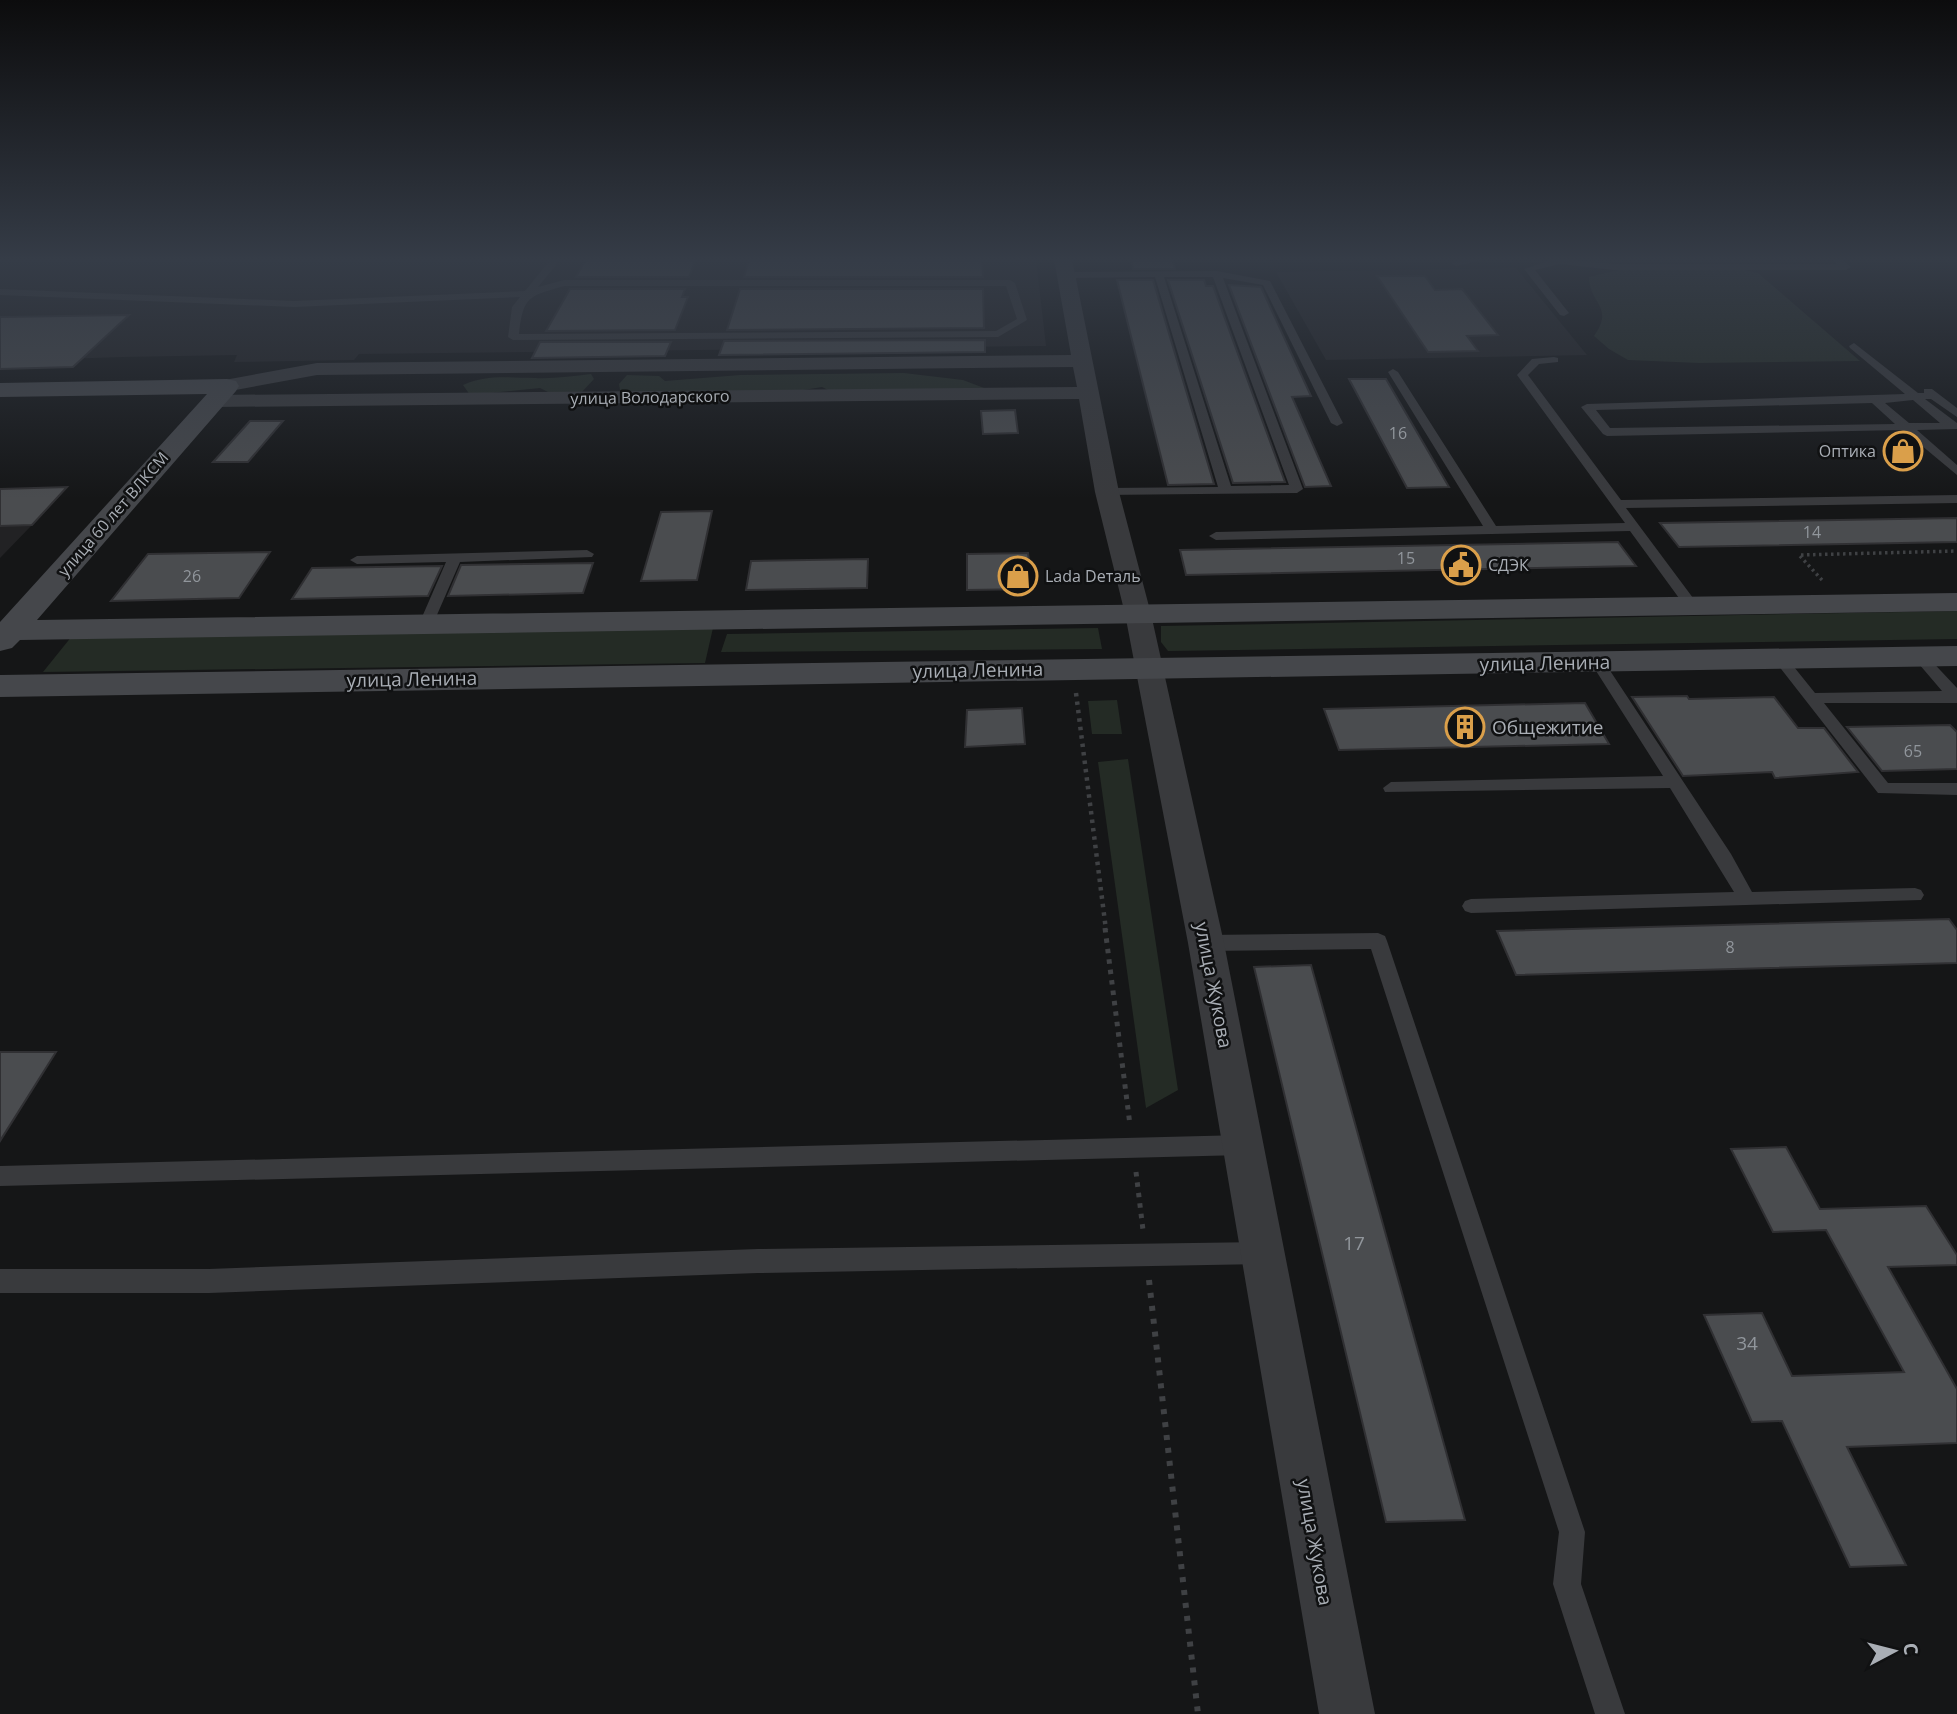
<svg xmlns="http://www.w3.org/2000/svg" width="1957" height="1714" font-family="'Open Sans',sans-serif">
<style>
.built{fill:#222224}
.green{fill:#242b25}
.building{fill:#4a4c4f;stroke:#303033;stroke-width:2}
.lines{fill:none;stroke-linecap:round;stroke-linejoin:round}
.path-far3{stroke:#3f4144;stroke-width:3.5;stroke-dasharray:2.5 3.5;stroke-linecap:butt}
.path-far2{stroke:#3f4144;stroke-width:4.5;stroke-dasharray:3.5 5;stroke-linecap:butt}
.path-far1{stroke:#3f4144;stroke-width:5;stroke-dasharray:4.5 6;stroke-linecap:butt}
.path{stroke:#3f4144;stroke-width:6;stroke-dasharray:5 8;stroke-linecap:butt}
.lane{fill:#393a3d;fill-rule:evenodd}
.street{fill:#393a3d;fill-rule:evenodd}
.secondary{fill:#45474b;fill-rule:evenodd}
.labels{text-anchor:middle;stroke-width:5;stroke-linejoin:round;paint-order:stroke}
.far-street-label{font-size:16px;fill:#a9aeb5;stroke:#101112}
.number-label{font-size:16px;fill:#91969c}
.far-poi-label{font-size:16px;fill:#a9aeb5;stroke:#101112;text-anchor:start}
.street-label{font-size:19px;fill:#a9aeb5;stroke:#101112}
.poi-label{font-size:19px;fill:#a9aeb5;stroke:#101112;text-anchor:start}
.near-number-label{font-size:19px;fill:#91969c}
</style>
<rect width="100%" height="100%" fill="#151617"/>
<g class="built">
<polygon points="0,259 1036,259 1046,346 359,354 354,360 234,362 237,355 124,357 31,360 21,368 0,369"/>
<polygon points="1516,268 1587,355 1326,360 1276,272"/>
<polygon points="32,525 0,558 0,526"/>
</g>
<g class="green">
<path d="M1618 270H1744L1758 273 1860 361 1699 363 1628 360 1609 349 1594 336C1615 306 1589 304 1589 277Z"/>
<polygon points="904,373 963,380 992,391 834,393 822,387 785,393 630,395 620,390 619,384 627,375 659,376 665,381 740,375"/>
<path d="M591 374 594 379 580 394 548 392 540 388 470 395 463 385C488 374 508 378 535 378 553 379 572 376 591 374Z"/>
<polygon points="1957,611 1957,639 1168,651 1161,642 1161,626"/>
<polygon points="713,628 705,663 43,672 72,636"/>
<polygon points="1098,628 1102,649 721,652 727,634"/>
<polygon points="1117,700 1122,734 1092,734 1088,701"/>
<polygon points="1128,759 1178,1090 1146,1108 1098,762"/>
</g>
<g class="building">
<polygon points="586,259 696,259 689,277 576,277"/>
<polygon points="749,259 982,259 983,277 744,277"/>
<polygon points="1131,259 1172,259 1175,269 1133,269"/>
<polygon points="1377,276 1425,276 1435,290 1462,289 1498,335 1467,336 1478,351 1428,352"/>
<polygon points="1117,280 1153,280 1214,484 1168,485"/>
<polygon points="1168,280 1204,280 1206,286 1213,286 1285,482 1233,483"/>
<polygon points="1229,285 1261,287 1311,396 1292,397 1331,486 1305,487"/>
<polygon points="570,289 685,289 682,297 688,297 675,330 546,331"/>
<polygon points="740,289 983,289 984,328 727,330"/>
<polygon points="129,315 73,367 0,369 0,317"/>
<polygon points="985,340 985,352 719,355 724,341"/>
<polygon points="540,342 671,342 665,356 532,358"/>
<polygon points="1349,379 1386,379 1449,487 1407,488"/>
<polygon points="1015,410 1018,433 983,434 981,411"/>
<polygon points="250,421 283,421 248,462 213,462"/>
<polygon points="67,487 32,525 0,526 0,489"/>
<polygon points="712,511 697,580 641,581 661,512"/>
<polygon points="1957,518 1957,542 1679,547 1660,523"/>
<polygon points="1618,542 1636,566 1186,575 1180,550"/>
<polygon points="270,552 239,598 111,601 148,554"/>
<polygon points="1028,553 1033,589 967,590 967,554"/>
<polygon points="868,559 867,588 746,590 751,561"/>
<polygon points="593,563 583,593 448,596 461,565"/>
<polygon points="442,566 428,596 292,599 312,568"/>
<polygon points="1687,696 1689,699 1774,697 1798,728 1824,728 1858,772 1775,778 1772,772 1683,776 1632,697"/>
<polygon points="1585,703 1609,744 1339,750 1324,709"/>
<polygon points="1022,708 1025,744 965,747 967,710"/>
<polygon points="1950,725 1957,732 1957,769 1882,771 1847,727"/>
<polygon points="1949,919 1957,930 1957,963 1516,975 1497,931"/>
<polygon points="1311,965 1465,1520 1386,1522 1254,967"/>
<polygon points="0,1052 56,1052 0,1141"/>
<polygon points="1786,1147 1820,1209 1926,1206 1957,1255 1957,1265 1888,1267 1957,1389 1957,1443 1847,1447 1906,1565 1850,1567 1782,1421 1752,1422 1704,1315 1762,1313 1792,1376 1904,1372 1826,1230 1773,1232 1731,1149"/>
</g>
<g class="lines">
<polyline class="path-far3" points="1822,580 1799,555 1957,551"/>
<polyline class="path-far2" points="1076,693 1106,930"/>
<g class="path-far1">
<polyline points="1105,928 1130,1125"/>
<polyline points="1136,1172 1143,1230"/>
</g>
<polyline class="path" points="1149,1280 1198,1714"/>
<g class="lane">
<path d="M551 259H561L538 287 564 280H1010L1015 283 1027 320 998 337 513 340 508 337 512 307 520 297 294 307 0 295V289L294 301 525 291ZM564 286H1006L1017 319 996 331 519 334C523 296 529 296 564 286Z"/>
<polygon points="1465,259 1487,259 1456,266 1451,263"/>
<polygon points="1554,259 1614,264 1837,264 1831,259 1842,259 1851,267 1846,270 1614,270 1560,264 1535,270 1569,313 1564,316 1560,315 1524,269"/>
<path d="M1217 271 1270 281 1343 423 1337 426 1331 423 1263 285 1223 278 1303 489 1297 493 1103 495 1101 492 1107 488 1218 487 1155 277 1065 278 1060 275 1065 272ZM1164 277H1213L1289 485 1231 486Z"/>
<path d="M1854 343 1918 393H1924V389H1932L1957 408V417L1931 399H1925L1957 423V429L1917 430 1957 465V475L1903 430 1607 436 1603 434 1581 407 1587 404 1905 394 1850 348 1849 346ZM1913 400 1940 423H1909L1885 403ZM1872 403 1895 424 1610 428 1596 410Z"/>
<polygon points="1554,357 1558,358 1558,362 1539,364 1528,375 1621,500 1957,495 1957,503 1626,508 1699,606 1692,610 1687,609 1630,531 1216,540 1209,536 1216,532 1483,526 1388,372 1393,369 1398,372 1496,526 1625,523 1517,375 1532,359"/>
<polygon points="587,550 594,554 592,557 460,562 433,624 426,628 419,624 446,562 357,564 350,560 357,556"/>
<polygon points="1920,652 1925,654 1957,688 1957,703 1824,703 1888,783 1957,783 1957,795 1878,793 1774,660 1776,657 1786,657 1815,693 1942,691 1913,657"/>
<polygon points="1598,658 1603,660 1731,854 1752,892 1915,888 1921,890 1924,895 1921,900 1471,913 1465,911 1462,906 1465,901 1471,899 1734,892 1670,788 1385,792 1383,788 1391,782 1663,776 1591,663"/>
<polygon points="1378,933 1385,936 1387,941 1585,1532 1581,1584 1625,1714 1595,1714 1553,1584 1559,1532 1371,949 1206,951 1199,948 1197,943 1199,938 1206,935"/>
<polygon points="1243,1135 1251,1138 1254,1145 1251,1152 1243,1155 0,1186 0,1166"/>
<polygon points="1263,1242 1271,1245 1274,1253 1271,1261 1263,1264 758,1273 209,1293 0,1293 0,1269 209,1269 758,1249"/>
</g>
<polygon class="street" points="1054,259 1072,259 1119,492 1151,614 1224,943 1375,1714 1319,1714 1188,943 1125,614 1095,492 1079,399 214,407 206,406 203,401 206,396 214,395 1077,387 1073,367 317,375 230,391 223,389 220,385 223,381 230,379 317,363 1071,355"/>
<g class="secondary">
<polygon points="227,379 236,381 239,386 236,391 37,620 1957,593 1957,611 20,640 12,648 0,651 0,622 207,394 0,397 0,383"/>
<polygon points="1957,646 1957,666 0,697 0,675"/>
</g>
</g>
<linearGradient id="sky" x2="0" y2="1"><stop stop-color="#0c0c0d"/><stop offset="0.52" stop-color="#353c47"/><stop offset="1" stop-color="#353c47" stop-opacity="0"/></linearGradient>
<rect width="1957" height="499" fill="url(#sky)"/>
<defs>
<symbol id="shop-ring" viewBox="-11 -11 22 22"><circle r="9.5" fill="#101112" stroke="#da9f4a" stroke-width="1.5"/><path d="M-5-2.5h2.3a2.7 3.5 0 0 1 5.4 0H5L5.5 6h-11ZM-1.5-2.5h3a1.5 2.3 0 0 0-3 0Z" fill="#da9f4a"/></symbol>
<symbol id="civic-ring" viewBox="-11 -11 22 22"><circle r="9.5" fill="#101112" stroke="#da9f4a" stroke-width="1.5"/><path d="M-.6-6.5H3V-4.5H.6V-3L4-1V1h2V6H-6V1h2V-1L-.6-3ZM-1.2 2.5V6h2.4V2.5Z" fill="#da9f4a"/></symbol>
<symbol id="building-ring" viewBox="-11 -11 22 22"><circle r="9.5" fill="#101112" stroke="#da9f4a" stroke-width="1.5"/><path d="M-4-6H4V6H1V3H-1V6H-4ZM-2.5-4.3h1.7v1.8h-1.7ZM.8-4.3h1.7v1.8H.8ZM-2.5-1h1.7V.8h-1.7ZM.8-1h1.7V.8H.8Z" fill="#da9f4a"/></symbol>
</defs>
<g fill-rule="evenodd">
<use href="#shop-ring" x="1881" y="429" width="44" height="44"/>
<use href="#civic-ring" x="1439" y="543" width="44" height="44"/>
<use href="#shop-ring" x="996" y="554" width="44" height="44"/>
<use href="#building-ring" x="1443" y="705" width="44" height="44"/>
</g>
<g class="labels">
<g class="far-street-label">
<text transform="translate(650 397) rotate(-1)" y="6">улица Володарского</text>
<text transform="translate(113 514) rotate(-49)" y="6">улица 60 лет ВЛКСМ</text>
</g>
<g class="number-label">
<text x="1398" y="439">16</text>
<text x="1812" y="538">14</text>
<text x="1406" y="564">15</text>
<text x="192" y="582">26</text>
<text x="1913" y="757">65</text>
<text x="1730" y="953">8</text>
</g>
<g class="far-poi-label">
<text x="1876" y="457" text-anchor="end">Оптика</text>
<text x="1488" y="571">СДЭК</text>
<text x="1045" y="582">Lada Dеталь</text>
</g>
<g class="street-label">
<text transform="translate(1545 663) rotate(-1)" y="7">улица Ленина</text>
<text transform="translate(978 670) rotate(-1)" y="7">улица Ленина</text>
<text transform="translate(412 679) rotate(-1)" y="7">улица Ленина</text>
<text transform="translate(1214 985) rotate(79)" y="7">улица Жукова</text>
<text transform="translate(1315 1542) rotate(80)" y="7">улица Жукова</text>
</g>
<g class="poi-label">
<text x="1492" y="734">Общежитие</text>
</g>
<g class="near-number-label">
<text x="1354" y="1250">17</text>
<text x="1747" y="1350">34</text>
</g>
</g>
<g transform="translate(1894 1651) rotate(83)" stroke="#101112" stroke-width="5" paint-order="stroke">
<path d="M0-5L12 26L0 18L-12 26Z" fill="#a9aeb5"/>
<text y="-10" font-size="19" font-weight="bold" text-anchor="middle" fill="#a9aeb5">С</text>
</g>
</svg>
